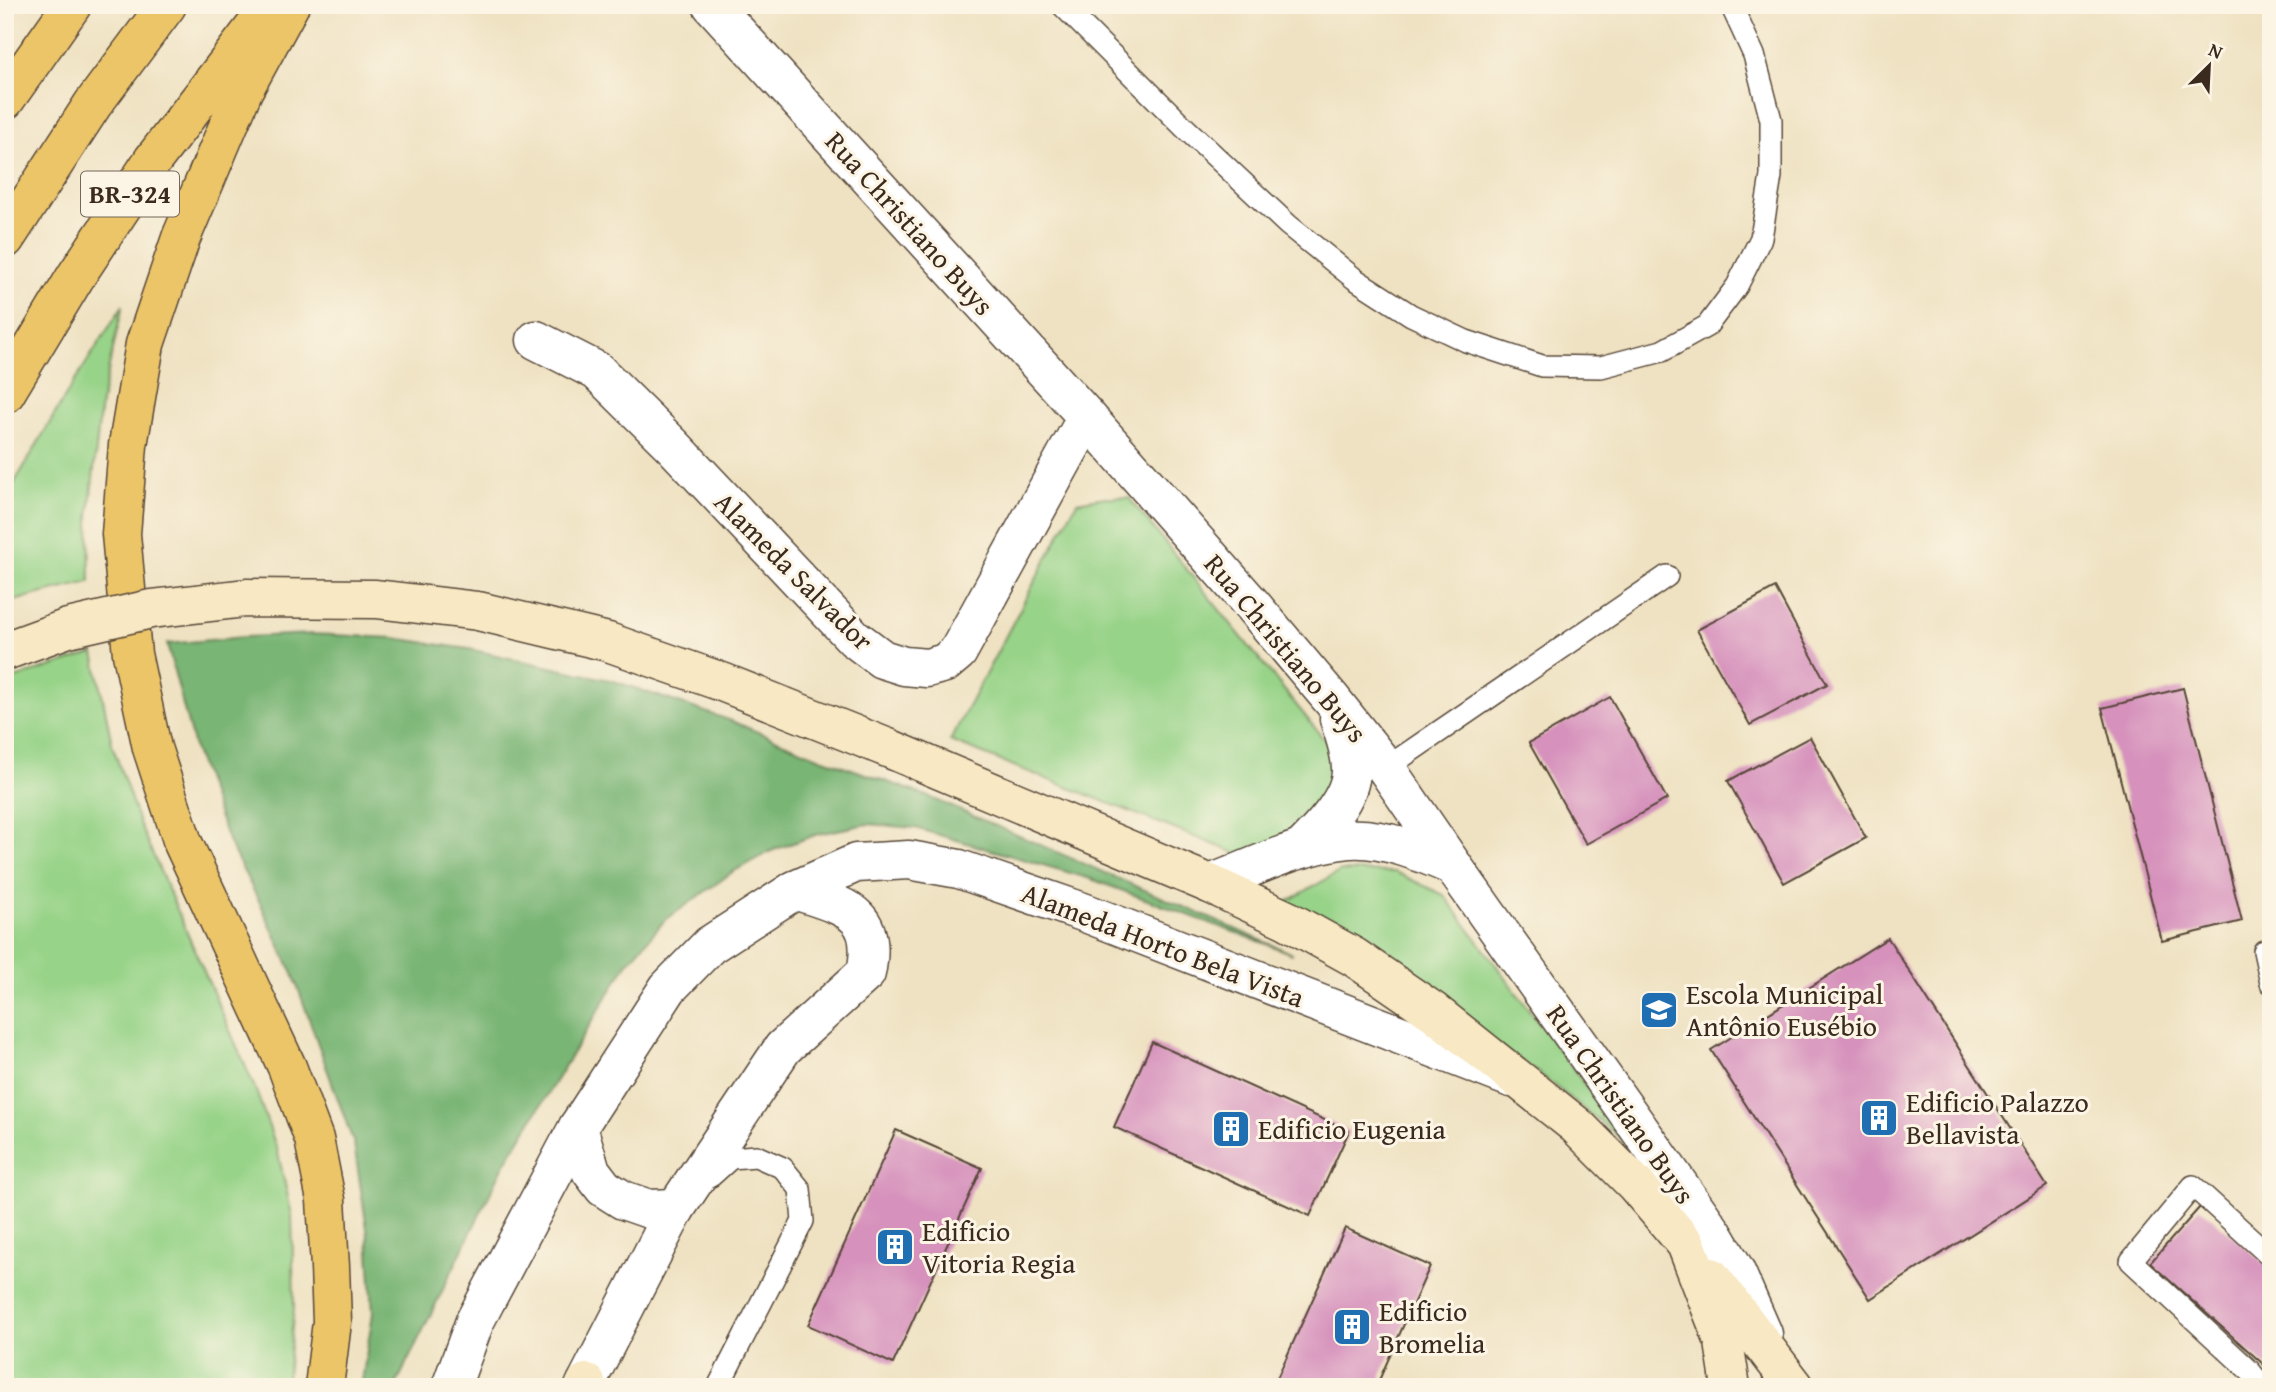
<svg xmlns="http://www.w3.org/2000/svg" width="2276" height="1392" font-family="'Gentium Book Plus',serif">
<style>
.green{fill:#97d388;stroke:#697e53;stroke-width:2}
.forest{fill:#79b574;stroke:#5a7049;stroke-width:2}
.building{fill:#d691bc}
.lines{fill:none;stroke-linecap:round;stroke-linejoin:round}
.service-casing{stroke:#564637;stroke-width:24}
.minor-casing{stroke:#564637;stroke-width:41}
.tertiary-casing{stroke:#564637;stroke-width:41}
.secondary-casing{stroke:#564637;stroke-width:41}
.trunk-casing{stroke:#564637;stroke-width:41}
.motorway-casing{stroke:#564637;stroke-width:41}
.service{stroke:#fff;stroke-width:21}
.minor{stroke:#fff;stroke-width:38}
.tertiary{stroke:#fff;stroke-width:38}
.secondary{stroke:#f8e8c3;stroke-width:38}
.trunk{stroke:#edc569;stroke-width:38}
.motorway{stroke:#edc569;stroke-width:38}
.secondary-bridge-casing{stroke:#564637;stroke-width:41;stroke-linecap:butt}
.secondary-bridge{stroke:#f8e8c3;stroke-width:38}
.labels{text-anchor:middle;stroke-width:6;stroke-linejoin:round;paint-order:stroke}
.shield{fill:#fcf5e5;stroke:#75675a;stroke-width:2}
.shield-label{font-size:26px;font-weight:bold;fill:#3b2a1e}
.street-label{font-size:28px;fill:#3b2a1e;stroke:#fcf5e5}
.poi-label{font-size:28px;fill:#3b2a1e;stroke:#fcf5e5;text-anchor:start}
</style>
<rect width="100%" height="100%" fill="#fcf5e5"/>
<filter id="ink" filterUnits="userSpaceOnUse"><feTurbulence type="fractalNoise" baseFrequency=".0143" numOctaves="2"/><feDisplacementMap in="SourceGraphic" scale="14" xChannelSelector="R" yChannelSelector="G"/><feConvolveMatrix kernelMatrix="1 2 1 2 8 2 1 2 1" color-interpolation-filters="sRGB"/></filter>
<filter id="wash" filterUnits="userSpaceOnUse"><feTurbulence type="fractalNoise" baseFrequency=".00686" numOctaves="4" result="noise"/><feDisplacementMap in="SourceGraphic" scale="28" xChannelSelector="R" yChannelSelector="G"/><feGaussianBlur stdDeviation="1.57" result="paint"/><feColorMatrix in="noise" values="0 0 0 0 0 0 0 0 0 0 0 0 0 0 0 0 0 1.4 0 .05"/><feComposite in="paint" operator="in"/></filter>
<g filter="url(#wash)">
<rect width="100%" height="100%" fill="#efe2c2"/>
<g class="green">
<polygon points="123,305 101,402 89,517 90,582 31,596 5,604 5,499 66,395"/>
<polygon points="1105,497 1129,498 1327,743 1337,780 1310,831 1248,858 950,741 1077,502"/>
<polygon points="94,653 112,744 139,823 255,1088 277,1149 292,1215 294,1308 286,1387 5,1387 5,681"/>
<polygon points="1341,871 1395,872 1444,895 1631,1147 1540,1074 1286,902"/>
</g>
<polygon class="forest" points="312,634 394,638 469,649 614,681 729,720 821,758 927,796 1293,954 1091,879 915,828 867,824 818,834 771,851 734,871 664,921 627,964 503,1167 395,1387 361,1387 373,1313 368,1235 354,1144 293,974 261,905 229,843 195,751 167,644 244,637"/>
<g id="blocks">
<g class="building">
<polygon points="1775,588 1827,684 1750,725 1697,630"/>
<polygon points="2183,688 2242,921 2162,941 2102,708"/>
<polygon points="1610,697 1667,799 1586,844 1529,743"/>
<polygon points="1810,737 1866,838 1784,883 1728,781"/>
<polygon points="1888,938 2047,1186 1870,1299 1711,1050"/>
<polygon points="1152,1042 1349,1131 1310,1216 1114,1127"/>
<polygon points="896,1130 982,1168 893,1364 808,1325"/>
<polygon points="2200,1207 2271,1269 2271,1371 2150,1263"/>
<polygon points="1345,1228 1430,1266 1376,1387 1273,1387"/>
</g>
</g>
</g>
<g filter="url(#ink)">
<use href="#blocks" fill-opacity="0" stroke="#564637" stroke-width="2"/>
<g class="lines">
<defs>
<g id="service">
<polyline points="1062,5 1184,127 1288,225 1355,279 1411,315 1466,341 1542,366 1601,367 1662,351 1707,326 1737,286 1761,238 1771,176 1771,120 1754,55 1731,5"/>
<polyline points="1386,768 1667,576"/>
<polyline points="2264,951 2271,983"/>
<polyline points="711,1176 731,1158 756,1156 783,1168 800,1189 803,1221 718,1387"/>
<polyline points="2263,1387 2250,1371 2131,1261 2193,1186 2271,1257"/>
</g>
<g id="minor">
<polyline points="712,5 1087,417 1252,605 1332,700 1386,768 1453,866 1713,1233 1735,1270 1763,1334"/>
<polyline points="536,340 597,371 673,446 854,638 882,659 904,666 927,668 945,663 958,652 1087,417"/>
<path d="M1301 849C1321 829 1353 797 1351 767 1350 750 1344 734 1339 719"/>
<path d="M1210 884C1255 867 1300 844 1349 839 1382 836 1423 853 1453 866"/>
</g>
<g id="tertiary">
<polyline points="578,1127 591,1171 604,1188 623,1200 649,1209 676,1208"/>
<polyline points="451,1387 475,1321 578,1127 668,988 710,945 795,890 856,863 909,860 959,869 1083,912 1511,1078"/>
<path d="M584 1387 676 1208 783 1048 866 973C879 911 844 907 795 890"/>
</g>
<g id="secondary">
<polyline points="888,748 1210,884 1287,920 1354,957 1434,1012 1577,1126 1635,1184 1686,1244 1724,1342 1731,1387"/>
<polyline points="1711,1277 1795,1387"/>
<polyline points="585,1387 586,1383"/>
</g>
<polyline id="trunk" points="5,100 72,5"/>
<g id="motorway">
<polyline points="290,5 243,91 181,238 145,344 128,445 121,534 132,654 152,748 183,843 287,1067 314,1139 326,1200 330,1267 332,1322 324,1387"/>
<polyline points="5,239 93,104 167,5"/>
<polyline points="5,394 76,276 153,160 264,15"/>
</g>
</defs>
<use href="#service" class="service-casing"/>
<use href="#minor" class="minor-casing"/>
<use href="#tertiary" class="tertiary-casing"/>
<use href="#secondary" class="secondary-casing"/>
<use href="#trunk" class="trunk-casing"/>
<use href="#motorway" class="motorway-casing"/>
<use href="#service" class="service"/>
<use href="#minor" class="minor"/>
<use href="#tertiary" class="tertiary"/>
<use href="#secondary" class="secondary"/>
<use href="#trunk" class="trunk"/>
<use href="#motorway" class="motorway"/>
<defs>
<polyline id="secondary-bridge" points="5,651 68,628 151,609 246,598 376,599 478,611 608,642 722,682 888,748"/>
</defs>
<use href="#secondary-bridge" class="secondary-bridge-casing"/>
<use href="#secondary-bridge" class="secondary-bridge"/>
</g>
</g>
<defs>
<symbol id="school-square" viewBox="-11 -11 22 22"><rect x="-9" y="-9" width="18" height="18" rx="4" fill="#1f6fb2" stroke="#fcf5e5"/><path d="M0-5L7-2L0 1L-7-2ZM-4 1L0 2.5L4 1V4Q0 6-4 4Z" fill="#fff"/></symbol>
<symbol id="building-square" viewBox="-11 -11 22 22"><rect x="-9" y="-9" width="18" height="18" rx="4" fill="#1f6fb2" stroke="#fcf5e5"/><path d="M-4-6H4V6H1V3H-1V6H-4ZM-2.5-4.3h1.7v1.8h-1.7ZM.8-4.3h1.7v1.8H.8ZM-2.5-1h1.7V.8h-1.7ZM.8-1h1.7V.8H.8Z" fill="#fff"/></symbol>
</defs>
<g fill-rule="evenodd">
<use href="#school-square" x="1637" y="988" width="44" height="44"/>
<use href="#building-square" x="1857" y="1096" width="44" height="44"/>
<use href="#building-square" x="1209" y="1107" width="44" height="44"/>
<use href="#building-square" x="873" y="1225" width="44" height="44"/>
<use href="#building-square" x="1330" y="1305" width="44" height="44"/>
</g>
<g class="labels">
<rect class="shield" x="81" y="171.5" width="98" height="45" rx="5"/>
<g class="shield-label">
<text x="130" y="203">BR-324</text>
</g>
<g class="street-label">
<text transform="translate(910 223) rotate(48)" y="10">Rua Christiano Buys</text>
<text transform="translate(794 571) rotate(45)" y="10">Alameda Salvador</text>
<text transform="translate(1286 648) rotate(50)" y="10">Rua Christiano Buys</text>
<text transform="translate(1163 945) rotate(21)" y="10">Alameda Horto Bela Vista</text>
<text transform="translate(1621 1104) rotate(55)" y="10">Rua Christiano Buys</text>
</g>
<g class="poi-label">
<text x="1686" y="1004">Escola Municipal<tspan x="1686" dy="32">Antônio Eusébio</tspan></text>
<text x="1906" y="1112">Edificio Palazzo<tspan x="1906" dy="32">Bellavista</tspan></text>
<text x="1258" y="1139">Edificio Eugenia</text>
<text x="922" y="1241">Edificio<tspan x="922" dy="32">Vitoria Regia</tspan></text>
<text x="1379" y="1321">Edificio<tspan x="1379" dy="32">Bromelia</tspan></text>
</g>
</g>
<rect width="2276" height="1392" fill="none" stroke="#fcf5e5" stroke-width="28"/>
<g transform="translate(2209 66) rotate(24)" stroke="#fcf5e5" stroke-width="5" paint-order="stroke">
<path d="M0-5L12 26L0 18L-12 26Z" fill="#3b2a1e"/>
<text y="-10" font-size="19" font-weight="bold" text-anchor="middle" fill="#3b2a1e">N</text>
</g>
</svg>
